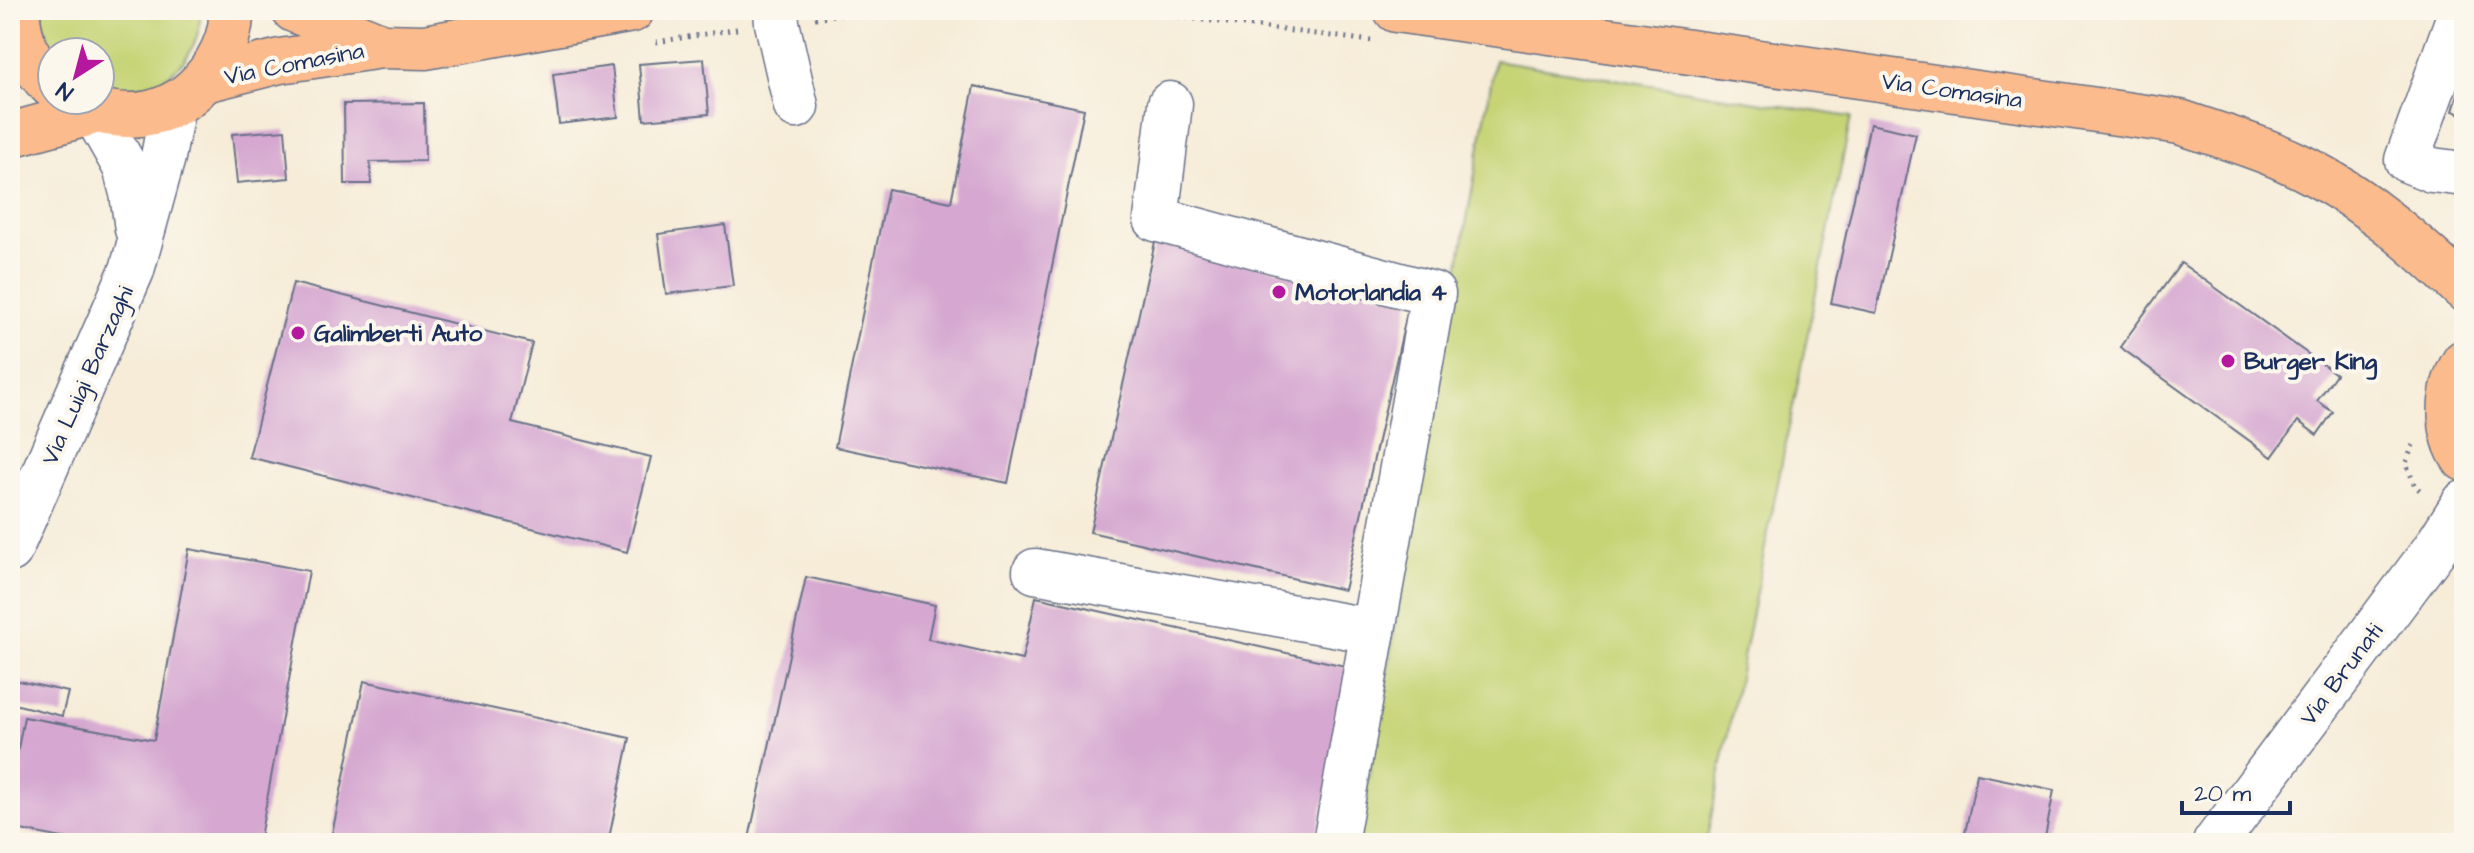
<svg xmlns="http://www.w3.org/2000/svg" width="2474" height="853" font-family="'Architects Daughter',sans-serif">
<style>
.green{fill:#c6d476;stroke:#70826a;stroke-width:2}
.building{fill:#d6a8d1}
.lines{fill:none;stroke-linecap:round;stroke-linejoin:round}
.minor-casing{stroke:#687189;stroke-width:47}
.major-casing{stroke:#687189;stroke-width:47}
.highway-casing{stroke:#687189;stroke-width:47}
.path{stroke:#687189;stroke-width:5;stroke-dasharray:2 6;stroke-linecap:butt}
.minor{stroke:#fff;stroke-width:44}
.major{stroke:#fbbb8c;stroke-width:44}
.highway{stroke:#fbbb8c;stroke-width:44}
.poi-dot{fill:#b5179e;stroke:#fbf7ec;stroke-width:3}
.labels{text-anchor:middle;stroke-width:8;stroke-linejoin:round;paint-order:stroke}
.street-label{font-size:24px;fill:#1b2f5e;stroke:#fbf7ec}
.poi-label{font-size:24px;font-weight:bold;fill:#1b2f5e;stroke:#fbf7ec;text-anchor:start}
</style>
<rect width="100%" height="100%" fill="#fbf7ec"/>
<filter id="ink" filterUnits="userSpaceOnUse"><feTurbulence type="fractalNoise" baseFrequency=".0125" numOctaves="2"/><feDisplacementMap in="SourceGraphic" scale="16" xChannelSelector="R" yChannelSelector="G"/><feConvolveMatrix kernelMatrix="1 2 1 2 8 2 1 2 1" color-interpolation-filters="sRGB"/></filter>
<filter id="wash" filterUnits="userSpaceOnUse"><feTurbulence type="fractalNoise" baseFrequency=".006" numOctaves="4" result="noise"/><feDisplacementMap in="SourceGraphic" scale="32" xChannelSelector="R" yChannelSelector="G"/><feGaussianBlur stdDeviation="1.8" result="paint"/><feColorMatrix in="noise" values="0 0 0 0 0 0 0 0 0 0 0 0 0 0 0 0 0 1.4 0 .05"/><feComposite in="paint" operator="in"/></filter>
<g filter="url(#wash)">
<rect width="100%" height="100%" fill="#f6ecd8"/>
<g class="green">
<path d="M43 10H200C204 62 149 103 100 88V52H54L42 20Z"/>
<polygon points="1495,60 1851,117 1706,843 1357,843"/>
</g>
<g id="blocks">
<g class="building">
<polygon points="704,59 709,114 644,120 639,64"/>
<polygon points="612,66 618,117 559,124 553,74"/>
<polygon points="2463,78 2464,78 2464,115 2453,111"/>
<polygon points="974,86 1084,109 1008,483 835,447 888,189 951,202"/>
<polygon points="424,103 425,161 370,162 371,184 345,184 344,104"/>
<polygon points="1870,124 1916,134 1876,313 1831,303"/>
<polygon points="285,130 289,178 237,183 232,134"/>
<polygon points="725,225 733,286 666,294 658,234"/>
<polygon points="1155,242 1410,300 1344,590 1090,532"/>
<polygon points="2181,263 2336,374 2317,401 2333,412 2317,435 2298,421 2272,457 2120,347"/>
<polygon points="293,283 532,343 512,423 651,457 627,552 249,457"/>
<polygon points="189,549 309,571 259,843 89,843 10,828 10,791 24,717 154,740"/>
<polygon points="806,577 935,605 928,639 1022,660 1036,597 1354,668 1315,843 748,843"/>
<polygon points="10,679 68,692 62,716 10,703"/>
<polygon points="364,681 630,738 608,843 330,843"/>
<polygon points="1977,774 2054,790 2044,843 1963,843"/>
</g>
</g>
</g>
<g filter="url(#ink)">
<use href="#blocks" fill-opacity="0" stroke="#687189" stroke-width="2"/>
<g class="lines">
<defs>
<g id="minor">
<polyline points="776,10 777,23 796,106"/>
<polyline points="2461,10 2407,160 2432,170 2464,174"/>
<polyline points="1170,104 1156,219 1433,294 1335,843"/>
<polyline points="94,112 125,167 132,193 137,229"/>
<polyline points="10,550 132,270 163,157 173,105"/>
<polyline points="1035,571 1373,631"/>
<polyline points="2215,843 2434,550 2464,503"/>
</g>
<g id="major">
<path d="M18 10C17 38 32 68 52 86"/>
<polyline points="294,10 380,45"/>
<path d="M1396 10 2180 122C2217 135 2256 145 2291 162 2357 192 2412 240 2464 289"/>
<polyline points="205,80 280,61 382,46 425,47 632,10"/>
<path d="M69 100C126 127 181 119 216 63 225 48 232 28 231 10"/>
<path d="M2464 362C2447 389 2445 432 2464 459"/>
</g>
<g id="highway">
<polyline points="10,32 18,19"/>
<polyline points="10,135 94,112"/>
</g>
</defs>
<use href="#minor" class="minor-casing"/>
<use href="#major" class="major-casing"/>
<use href="#highway" class="highway-casing"/>
<g class="path">
<polyline points="1123,10 1372,41"/>
<polyline points="815,18 865,10"/>
<polyline points="656,42 737,29"/>
<polyline points="2413,445 2406,463 2415,486 2423,493"/>
</g>
<use href="#minor" class="minor"/>
<use href="#major" class="major"/>
<use href="#highway" class="highway"/>
</g>
</g>
<g class="poi-dot">
<circle cx="1279" cy="292" r="8"/>
<circle cx="298" cy="333" r="8"/>
<circle cx="2228" cy="361" r="8"/>
</g>
<g class="labels">
<g class="street-label">
<text transform="translate(294 63) rotate(-11)" y="8">Via Comasina</text>
<text transform="translate(1952 90) rotate(8)" y="8">Via Comasina</text>
<text transform="translate(87 375) rotate(-66)" y="8">Via Luigi Barzaghi</text>
<text transform="translate(2341 674) rotate(-53)" y="8">Via Brunati</text>
</g>
<g class="poi-label">
<text x="1295" y="300">Motorlandia 4</text>
<text x="314" y="341">Galimberti Auto</text>
<text x="2244" y="369">Burger King</text>
</g>
</g>
<rect width="2474" height="853" fill="none" stroke="#fbf7ec" stroke-width="40"/>
<g transform="translate(76 76) rotate(216)"><circle r="38" fill="#fbf7ec" stroke="#a1a7b3" stroke-width="2"/>
<path d="M0-6L14 30L0 20L-14 30Z" fill="#b5179e"/>
<text y="-12" font-size="22" font-weight="bold" text-anchor="middle" fill="#1b2f5e">N</text>
</g>
<path d="M2182 801v12h108v-12" fill="none" stroke="#1b2f5e" stroke-width="4"/>
<text x="2194" y="801" font-size="24" fill="#1b2f5e" stroke="#fbf7ec" stroke-width="6" paint-order="stroke">20 m</text>
</svg>
